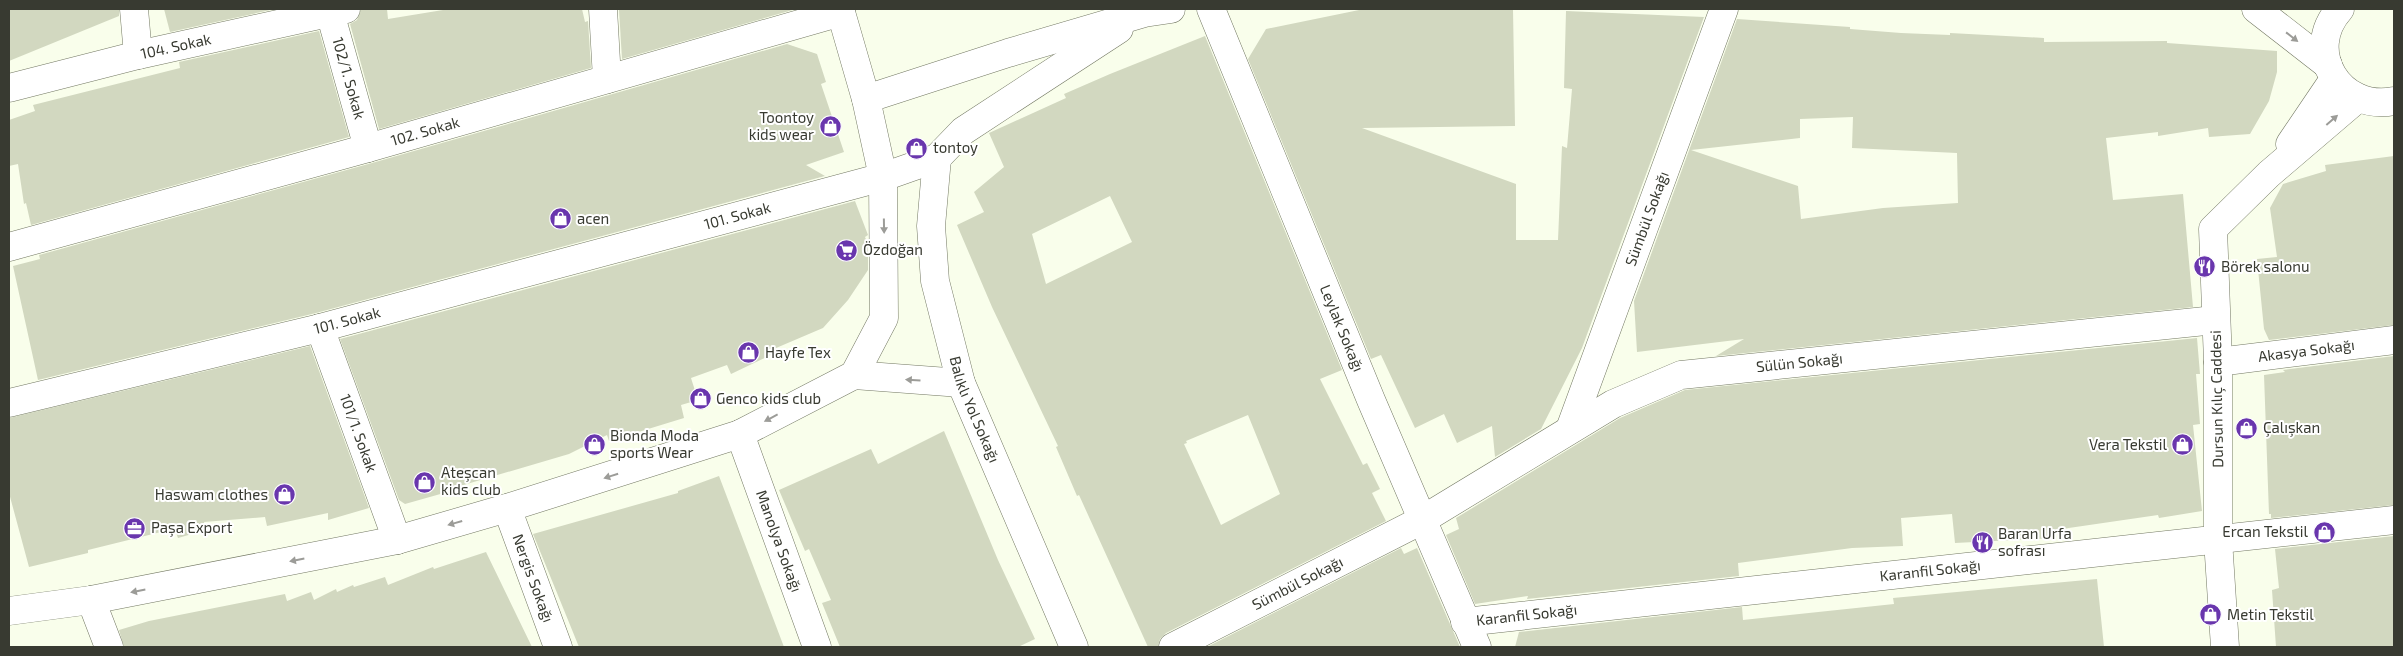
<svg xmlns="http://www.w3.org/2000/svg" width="2403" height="656" font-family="'Exo 2',sans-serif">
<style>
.building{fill:#d2d8c0;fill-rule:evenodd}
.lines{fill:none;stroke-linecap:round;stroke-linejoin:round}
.street-casing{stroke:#737863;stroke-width:29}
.secondary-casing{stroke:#737863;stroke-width:29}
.street{stroke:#fff;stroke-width:28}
.secondary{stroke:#fff;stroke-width:28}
.oneway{fill:#9c9c98}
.labels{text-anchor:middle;stroke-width:4;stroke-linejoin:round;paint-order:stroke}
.street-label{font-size:15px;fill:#383a31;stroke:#fff}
.poi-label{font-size:15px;fill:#383a31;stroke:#fff;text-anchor:start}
</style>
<rect width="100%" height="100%" fill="#f9feeb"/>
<g class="building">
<polygon points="9,9 119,9 119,16 9,61"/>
<polygon points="164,9 275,9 170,32"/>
<polygon points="361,9 387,9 388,19 449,9 582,9 585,22 588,21 591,68 379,129 350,24 357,20"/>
<polygon points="623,9 796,9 622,59 619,10"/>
<polygon points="1364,9 1513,9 1515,126 1362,128 1516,184 1516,240 1558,240 1562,146 1567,148 1572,89 1564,88 1566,11 1704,17 1582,348 1541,429 1495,457 1492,426 1457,443 1444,414 1415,428 1381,355 1371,359 1248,59 1266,29"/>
<path d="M1737 19 1850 27V29L1901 33 1950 35V33L2044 38V42L2167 41V43L2277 51V72L2269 101 2250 134 2209 137 2208 128 2158 136V132L2106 138 2113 200 2183 194 2193 307 1716 356 1744 339 1637 352 1634 301ZM1853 117 1852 148 1957 153 1958 203 1883 208 1801 219 1798 186 1691 150 1800 138V119Z"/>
<polygon points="319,31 349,137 31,225 26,203 24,204 18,164 9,166 9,120 35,111 33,105 180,68 179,62"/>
<path d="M1205 36 1342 370 1320 379 1363 465 1367 463 1380 489 1372 493 1386 521 1166 633 1160 639 1158 647H1148L1079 495 1077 496 1056 447 1058 446 992 307 957 225 984 212 974 192 1004 167 989 133 1066 98 1064 94 1110 74ZM1110 196 1132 242 1046 284 1032 234ZM1248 415 1280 494 1221 525 1184 444 1187 443 1186 441Z"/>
<polygon points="787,44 817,54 826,82 821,84 844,152 806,165 825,176 316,313 38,380 13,266 40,259 39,255 372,163"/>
<polygon points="2394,156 2394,325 2269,340 2264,329 2257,259 2277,257 2270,208 2283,184 2326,171 2325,165"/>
<polygon points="855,201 868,235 865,237 868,244 868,270 848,300 823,328 769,351 771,355 731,374 727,365 691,378 698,400 681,405 684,418 609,441 607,435 569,454 450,489 451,491 405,504 399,500 340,339"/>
<polygon points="2197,338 2200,374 2196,374 2200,424 2193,425 2202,511 2159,518 2158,515 2055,530 2056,538 1955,543 1952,514 1901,518 1903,546 1852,548 1738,563 1739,576 1527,599 1528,596 1475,604 1446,535 1459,529 1456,518 1620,418 1685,390"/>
<polygon points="310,346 369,508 328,520 328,513 267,526 265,517 204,522 206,530 178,538 175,530 165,531 88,550 88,553 29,567 9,493 9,418"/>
<polygon points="2394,356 2394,505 2271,518 2271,514 2269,514 2264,375 2285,372 2283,370"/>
<polygon points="944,431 998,560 1035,639 1018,647 840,647 822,603 831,600 809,549 805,551 779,490 871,449 878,464"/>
<polygon points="719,476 784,647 579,647 533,534 678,493 678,491"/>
<polygon points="2394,536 2394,647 2276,647 2272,590 2279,588 2275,549"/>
<polygon points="1401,548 1404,554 1417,548 1460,647 1207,647"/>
<polygon points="486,552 532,647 124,647 119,630 149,621 285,594 287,601 311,592 314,600 336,589 337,592 353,585 354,587 385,577 388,585 433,567 434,569"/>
<polygon points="2097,579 2104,647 1515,647 1519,632 1742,607 1743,620 1894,604 1893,598"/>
</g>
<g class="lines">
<defs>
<g id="street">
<polyline points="134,9 138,55"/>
<path id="s1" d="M329 9 368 148"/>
<polyline points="603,9 607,79"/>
<path id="s2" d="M1211 9 1371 400 1477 647"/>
<path id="s3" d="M9 88 138 55 346 9"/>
<polyline points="2290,144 2334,79"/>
<path id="s4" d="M9 247 368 148 841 12"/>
<path id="s5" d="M320 328 397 540"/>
<path id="s6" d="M2218 362 2394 340"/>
<path id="s7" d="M9 403 320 328 883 177"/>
<path id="s8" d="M1570 429 1724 9"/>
<path id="s9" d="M740 434 817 647"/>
<path id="s10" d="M507 508 558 647"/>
<polyline points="91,600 109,647"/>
<path id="s11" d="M1465 622 2394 520"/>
<path id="s12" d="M1173 647 1422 520 1613 404 1681 375 2215 320"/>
<polyline points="2225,647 2218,540 2218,362 2213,229 2269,174 2358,98"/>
</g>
<g id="secondary">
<polyline points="2256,9 2328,65"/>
<path d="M2340 9C2302 51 2340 112 2394 101"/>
<polyline points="866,99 1008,53 1144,13 1171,9"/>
<path id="s13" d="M937 158 931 226 935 281 961 383 1074 647"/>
<polyline points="883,177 937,158 963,131 1119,29"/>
<polyline points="854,375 961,383"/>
<polyline points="9,611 91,600 397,540 507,508 740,434 854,375 884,318 883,177 866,99 840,9"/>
</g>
</defs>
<use href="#street" class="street-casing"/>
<use href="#secondary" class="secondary-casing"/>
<use href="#street" class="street"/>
<use href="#secondary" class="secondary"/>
</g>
<defs><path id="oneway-solid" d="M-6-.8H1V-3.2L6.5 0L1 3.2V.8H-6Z" transform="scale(1.25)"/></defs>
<g class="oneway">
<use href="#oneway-solid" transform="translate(2292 37) rotate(38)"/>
<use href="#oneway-solid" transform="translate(2332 120) rotate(-41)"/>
<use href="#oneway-solid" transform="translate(884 226) rotate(89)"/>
<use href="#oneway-solid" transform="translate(913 380) rotate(-176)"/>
<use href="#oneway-solid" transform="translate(771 418) rotate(152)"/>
<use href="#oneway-solid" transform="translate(611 476) rotate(162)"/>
<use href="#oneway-solid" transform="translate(455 523) rotate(164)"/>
<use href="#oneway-solid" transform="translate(297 560) rotate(169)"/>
<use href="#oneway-solid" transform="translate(138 591) rotate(169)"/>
</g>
<defs>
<symbol id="shop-disc" viewBox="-11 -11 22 22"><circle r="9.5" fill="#6936ad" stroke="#fff"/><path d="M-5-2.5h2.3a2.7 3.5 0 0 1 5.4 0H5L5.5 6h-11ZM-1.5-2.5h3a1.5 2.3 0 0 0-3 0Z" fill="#fff"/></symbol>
<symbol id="supermarket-disc" viewBox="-11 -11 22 22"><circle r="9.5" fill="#6936ad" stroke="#fff"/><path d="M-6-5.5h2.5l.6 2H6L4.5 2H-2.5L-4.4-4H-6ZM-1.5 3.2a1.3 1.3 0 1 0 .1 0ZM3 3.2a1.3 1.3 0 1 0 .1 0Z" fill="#fff"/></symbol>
<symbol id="restaurant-disc" viewBox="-11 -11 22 22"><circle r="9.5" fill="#6936ad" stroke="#fff"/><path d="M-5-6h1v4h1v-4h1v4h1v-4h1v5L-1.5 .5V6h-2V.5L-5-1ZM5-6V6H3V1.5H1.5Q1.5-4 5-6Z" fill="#fff"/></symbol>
<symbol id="office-disc" viewBox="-11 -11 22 22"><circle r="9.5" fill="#6936ad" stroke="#fff"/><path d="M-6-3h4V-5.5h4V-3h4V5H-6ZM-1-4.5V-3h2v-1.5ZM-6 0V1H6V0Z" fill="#fff"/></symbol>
</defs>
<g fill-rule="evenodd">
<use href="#shop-disc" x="818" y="114" width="25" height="25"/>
<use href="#shop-disc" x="904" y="136" width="25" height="25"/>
<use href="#shop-disc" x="548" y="206" width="25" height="25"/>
<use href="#supermarket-disc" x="834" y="238" width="25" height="25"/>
<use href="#restaurant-disc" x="2192" y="254" width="25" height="25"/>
<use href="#shop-disc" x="736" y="340" width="25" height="25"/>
<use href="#shop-disc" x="688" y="386" width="25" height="25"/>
<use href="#shop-disc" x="2234" y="416" width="25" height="25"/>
<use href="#shop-disc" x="582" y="432" width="25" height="25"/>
<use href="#shop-disc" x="2170" y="432" width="25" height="25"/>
<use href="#shop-disc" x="412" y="470" width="25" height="25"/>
<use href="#shop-disc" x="272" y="482" width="25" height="25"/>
<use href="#office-disc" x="122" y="516" width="25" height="25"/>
<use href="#shop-disc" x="2312" y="520" width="25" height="25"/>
<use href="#restaurant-disc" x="1970" y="530" width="25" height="25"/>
<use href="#shop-disc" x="2198" y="602" width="25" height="25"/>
</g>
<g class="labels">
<g class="street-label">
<text dy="5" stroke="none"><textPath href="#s3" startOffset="172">104. Sokak</textPath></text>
<text dy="5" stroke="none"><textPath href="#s1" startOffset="72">102/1. Sokak</textPath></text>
<text dy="5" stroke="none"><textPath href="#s4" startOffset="432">102. Sokak</textPath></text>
<text dy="5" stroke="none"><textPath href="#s7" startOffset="752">101. Sokak</textPath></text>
<text dy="5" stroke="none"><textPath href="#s8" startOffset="224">Sümbül Sokağı</textPath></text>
<text dy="5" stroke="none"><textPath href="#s7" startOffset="348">101. Sokak</textPath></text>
<text dy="5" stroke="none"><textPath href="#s2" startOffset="345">Leylak Sokağı</textPath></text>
<text dy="5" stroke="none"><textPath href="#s6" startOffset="89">Akasya Sokağı</textPath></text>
<text dy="5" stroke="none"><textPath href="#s12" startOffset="696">Sülün Sokağı</textPath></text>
<text transform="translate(2217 399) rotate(-91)" y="5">Dursun Kılıç Caddesi</text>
<text dy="5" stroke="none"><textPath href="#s13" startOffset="258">Balıklı Yol Sokağı</textPath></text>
<text dy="5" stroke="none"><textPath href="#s5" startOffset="112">101/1. Sokak</textPath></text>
<text dy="5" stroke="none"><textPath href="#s9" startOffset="114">Manolya Sokağı</textPath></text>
<text dy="5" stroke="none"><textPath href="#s11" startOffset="468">Karanfil Sokağı</textPath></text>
<text dy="5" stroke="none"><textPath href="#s10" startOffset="75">Nergis Sokağı</textPath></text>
<text dy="5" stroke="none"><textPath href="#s12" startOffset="140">Sümbül Sokağı</textPath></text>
<text dy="5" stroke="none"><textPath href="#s11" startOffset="62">Karanfil Sokağı</textPath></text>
</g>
<g class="poi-label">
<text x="814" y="123" text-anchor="end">Toontoy<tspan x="814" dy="17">kids wear</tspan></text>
<text x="933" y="153">tontoy</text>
<text x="577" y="224">acen</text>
<text x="863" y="255">Özdoğan</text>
<text x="2221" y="272">Börek salonu</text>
<text x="765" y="358">Hayfe Tex</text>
<text x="716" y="404">Genco kids club</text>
<text x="2263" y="433">Çalışkan</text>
<text x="610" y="441">Bionda Moda<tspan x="610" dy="17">sports Wear</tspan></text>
<text x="2167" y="450" text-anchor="end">Vera Tekstil</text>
<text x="441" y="478">Ateşcan<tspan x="441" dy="17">kids club</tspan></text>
<text x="268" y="500" text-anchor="end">Haswam clothes</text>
<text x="151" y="533">Paşa Export</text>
<text x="2308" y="537" text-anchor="end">Ercan Tekstil</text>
<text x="1998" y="539">Baran Urfa<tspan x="1998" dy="17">sofrası</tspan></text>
<text x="2227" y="620">Metin Tekstil</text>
</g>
</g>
<rect width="2403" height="656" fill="none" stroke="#383a31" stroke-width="20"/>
</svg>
